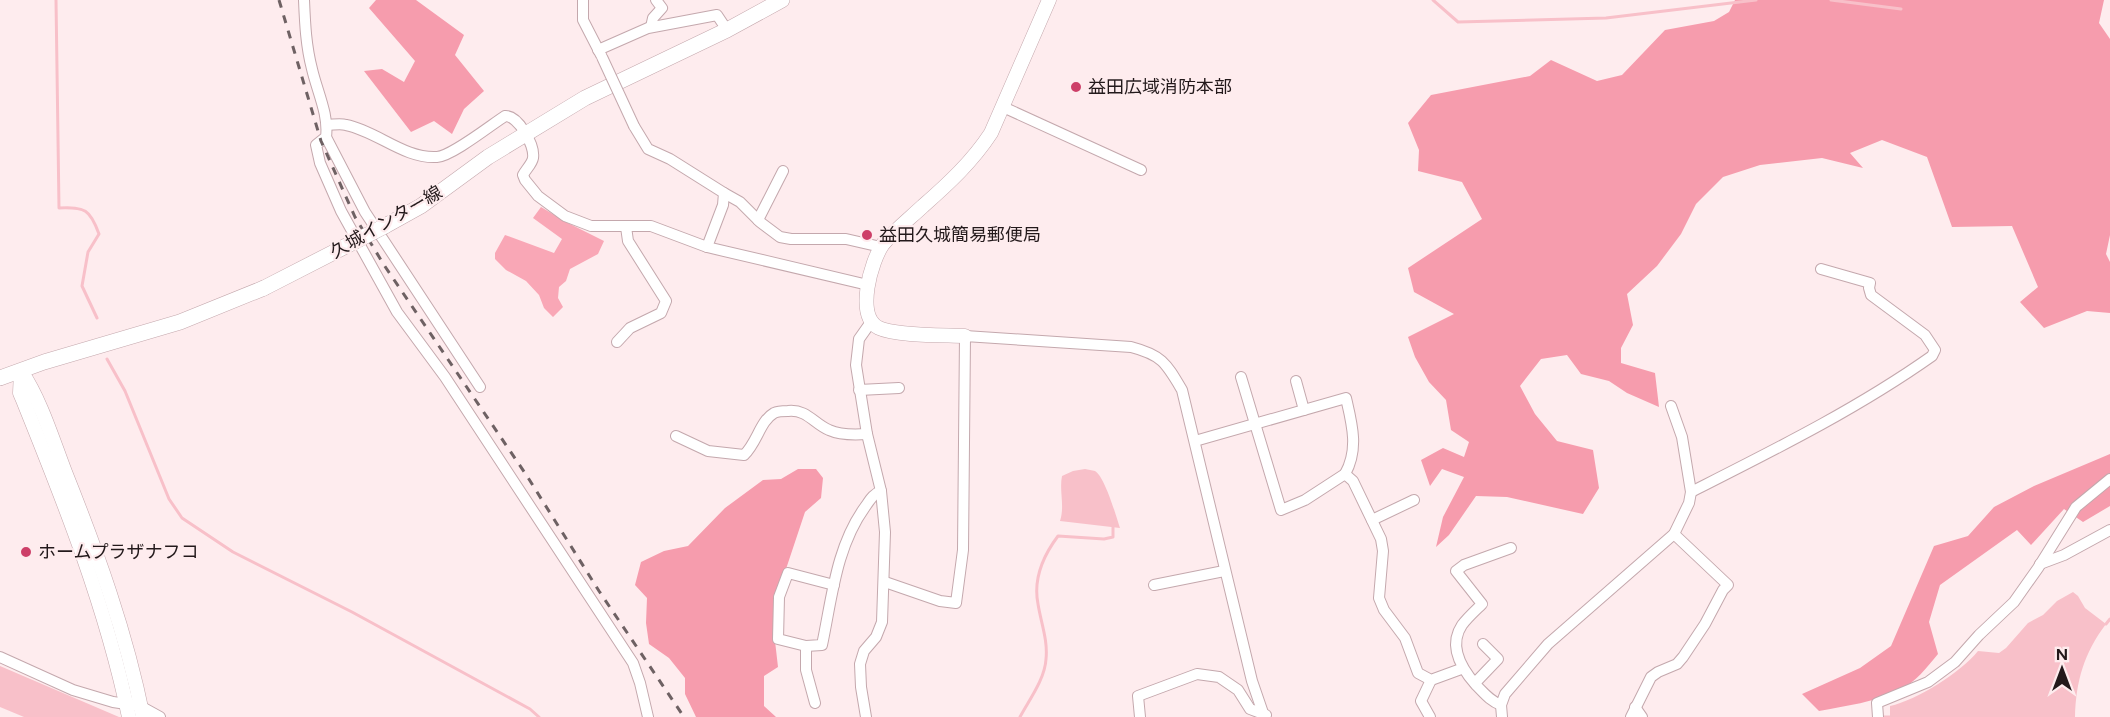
<svg xmlns="http://www.w3.org/2000/svg" width="2110" height="717" font-family="Figtree,'Noto Sans JP',sans-serif">
<style>
.green{fill:#f9a7b6}
.forest{fill:#f69cad}
.water{fill:#f8c0c9}
.lines{fill:none;stroke-linecap:round;stroke-linejoin:round}
.stream{stroke:#f8c0c9;stroke-width:3}
.minor-casing{stroke:#c4a8ad;stroke-width:12}
.tertiary-casing{stroke:#c4a8ad;stroke-width:15}
.secondary-casing{stroke:#c4a8ad;stroke-width:16}
.minor{stroke:#fff;stroke-width:10}
.tertiary{stroke:#fff;stroke-width:14}
.secondary{stroke:#fff;stroke-width:15}
.rail{stroke:#6e6163;stroke-width:3;stroke-dasharray:8 8;stroke-linecap:butt}
.minor-bridge-casing{stroke:#c4a8ad;stroke-width:12;stroke-linecap:butt}
.secondary-bridge-casing{stroke:#c4a8ad;stroke-width:16;stroke-linecap:butt}
.minor-bridge{stroke:#fff;stroke-width:10}
.secondary-bridge{stroke:#fff;stroke-width:15}
.poi-dot{fill:#cd3f68;stroke:#feecee;stroke-width:2}
.labels{text-anchor:middle;stroke-width:4.5;stroke-linejoin:round;paint-order:stroke}
.poi-label{font-size:18px;fill:#23191b;stroke:#feecee;text-anchor:start}
.street-label{font-size:18px;fill:#23191b;stroke:#feecee}
</style>
<rect width="100%" height="100%" fill="#feecee"/>
<polygon class="green" points="541,207 566,222 604,241 598,254 570,269 566,281 559,287 558,298 563,307 553,317 544,308 539,295 526,281 506,270 495,259 495,253 505,235 554,253 562,239 533,218"/>
<g class="forest">
<polygon points="376,0 416,0 464,35 455,55 484,91 464,109 452,134 434,121 411,132 364,71 382,69 404,82 415,61 369,8"/>
<polygon points="1735,0 2104,0 2099,23 2110,39 2110,235 2106,254 2110,262 2110,313 2087,311 2044,328 2020,302 2038,287 2012,226 1952,227 1927,157 1882,140 1850,153 1863,168 1822,158 1760,165 1723,177 1696,204 1681,234 1657,266 1627,294 1633,325 1621,348 1621,363 1655,373 1659,407 1627,393 1609,381 1581,374 1567,355 1541,359 1520,386 1535,414 1557,441 1593,450 1599,488 1583,514 1507,497 1476,496 1449,535 1436,547 1443,517 1464,477 1442,469 1430,486 1421,460 1443,448 1464,457 1469,442 1451,430 1446,400 1429,382 1415,357 1408,337 1454,314 1414,292 1408,268 1482,219 1462,182 1418,171 1419,150 1408,123 1431,95 1530,76 1551,60 1597,81 1622,75 1665,30 1714,21 1729,12"/>
<path d="M2110 454V506L2083 522 2064 509 2031 545 2017 530 1940 585 1929 622 1938 654C1927 667 1916 682 1900 690 1876 702 1845 706 1819 711L1802 694 1860 668 1891 646 1934 546 1968 536 1994 507 2034 486Z"/>
<polygon points="798,469 816,469 823,478 821,498 805,512 777,596 775,641 778,667 764,676 764,706 776,717 696,717 685,694 685,678 669,658 649,644 646,623 647,598 635,585 641,562 664,551 688,546 725,508 763,480 781,479"/>
</g>
<g class="water">
<path d="M1085 469C1088 470 1092 470 1095 471 1105 477 1116 516 1120 528L1060 521C1065 506 1059 491 1062 476L1073 471Z"/>
<path d="M2073 592 2078 596 2085 608 2106 624C2084 653 2076 681 2075 717H1890V706C1917 700 1960 673 1978 651L1999 653 2006 648 2028 623 2043 615 2057 601Z"/>
<polygon points="0,666 119,717 24,717 0,707"/>
</g>
<g class="lines">
<g class="stream">
<path d="M56 0 59 208C85 207 90 209 99 234L88 252 82 286 97 318"/>
<polyline points="1433,0 1458,22 1606,18 1756,0"/>
<polyline points="1831,0 1901,9"/>
<polyline points="107,359 125,391 169,499 182,518 233,552 352,612 530,709 539,717"/>
<polyline points="2106,624 2110,619"/>
<path d="M1020 717C1029 700 1045 679 1046 659 1048 640 1041 623 1038 604 1033 579 1043 556 1058 536L1104 539 1113 537V527"/>
<polyline points="1882,717 1890,717"/>
</g>
<defs>
<g id="minor">
<path d="M304 0C305 24 306 46 312 69 317 91 329 115 326 137L316 145 320 163 341 211 397 312 445 377 633 663 640 683 648 717"/>
<polyline points="583,0 583,20 601,55"/>
<polyline points="651,27 653,18 662,8 656,0"/>
<polyline points="598,50 648,28 717,15 727,30"/>
<polyline points="1003,107 1141,170"/>
<path d="M327 125C333 125 340 123 346 125 377 131 404 159 437 157 452 156 491 125 505 116 518 115 535 145 533 158 532 164 526 169 523 175L525 180 538 196 565 216 591 226H651L707 247 868 285"/>
<polyline points="634,126 648,149 670,159 724,193 723,205 707,247"/>
<polyline points="326,137 365,212 480,387"/>
<polyline points="724,193 740,202 760,222 780,237 791,239 846,239 881,247"/>
<polyline points="758,220 783,171"/>
<polyline points="617,342 630,328 661,313 666,301 628,241 626,227"/>
<polyline points="1241,377 1281,510 1305,500 1345,474 1353,481 1381,539 1383,551 1379,598 1384,610 1405,638 1418,673 1431,680 1461,669"/>
<polyline points="1296,381 1304,410"/>
<polyline points="859,390 899,388"/>
<path d="M676 436 708 451 744 455C757 443 760 421 774 413 778 411 784 411 788 411 807 409 814 424 829 430 840 435 854 435 867 434"/>
<path d="M1195 441 1346 398C1352 424 1359 449 1345 474"/>
<path d="M1691 492C1774 450 1857 409 1932 356L1935 350 1925 335 1871 295 1869 288 1870 283 1821 269"/>
<polyline points="1372,520 1414,500"/>
<polyline points="2040,564 2064,555 2110,530"/>
<path d="M885 582 940 601 956 603 963 550 965 336 1131 347C1162 355 1166 363 1182 390L1252 681 1263 713"/>
<polyline points="1154,585 1224,571"/>
<polyline points="806,646 778,639 779,597 788,573 834,585"/>
<polyline points="0,657 73,690 113,702 140,706 160,717"/>
<polyline points="1475,683 1498,659 1483,644"/>
<path d="M815 703 806 670V646L822 645C832 598 836 547 865 507 870 500 873 494 881 491"/>
<path d="M1501 705C1490 701 1484 693 1476 685 1461 668 1448 646 1462 625 1468 617 1476 610 1482 604L1456 571 1464 565 1511 548"/>
<polyline points="1635,707 1642,717"/>
<polyline points="866,717 861,687 860,664 864,651 876,637 882,622 885,532 881,491 867,434 856,365 859,339 871,322"/>
<polyline points="1140,717 1138,696 1197,674 1219,677 1238,690 1250,709 1266,715"/>
<polyline points="1430,717 1421,701 1431,680"/>
<polyline points="1502,717 1501,705 1505,694 1548,644 1674,534 1689,503 1691,492 1682,437 1671,406"/>
<polyline points="1631,717 1651,677 1658,672 1677,664 1683,657 1705,624 1723,590 1728,585 1674,534"/>
<polyline points="1878,717 1877,703 1928,682 1955,662 1979,635 2014,602 2038,568 2076,507 2110,479"/>
</g>
<g id="tertiary">
<path d="M965 336C945 335 896 336 879 328 855 316 871 261 883 244 895 230 909 219 923 206 948 184 972 162 991 133L1049 0"/>
<path d="M21 371C41 401 52 438 65 472 97 552 126 632 143 717"/>
<path d="M21 371 20 393 23 400C65 504 106 607 129 717"/>
</g>
<g id="secondary">
<polyline points="385,226 421,206 488,157 585,98 727,30 782,0"/>
<polyline points="0,378 44,362 180,322 264,288"/>
</g>
</defs>
<use href="#minor" class="minor-casing"/>
<use href="#tertiary" class="tertiary-casing"/>
<use href="#secondary" class="secondary-casing"/>
<use href="#minor" class="minor"/>
<use href="#tertiary" class="tertiary"/>
<use href="#secondary" class="secondary"/>
<polyline class="rail" points="279,0 321,141 355,217 384,265 527,476 599,591 684,717"/>
<defs>
<polyline id="minor-bridge" points="602,57 634,126"/>
<polyline id="secondary-bridge" points="264,288 385,226"/>
</defs>
<use href="#minor-bridge" class="minor-bridge-casing"/>
<use href="#secondary-bridge" class="secondary-bridge-casing"/>
<use href="#minor-bridge" class="minor-bridge"/>
<use href="#secondary-bridge" class="secondary-bridge"/>
</g>
<g class="poi-dot">
<circle cx="1076" cy="87" r="6"/>
<circle cx="867" cy="235" r="6"/>
<circle cx="26" cy="552" r="6"/>
</g>
<g class="labels">
<g class="poi-label">
<text x="1088" y="93">益田広域消防本部</text>
<text x="879" y="241">益田久城簡易郵便局</text>
<text x="38" y="558">ホームプラザナフコ</text>
</g>
<g class="street-label">
<text transform="translate(386 222) rotate(-30)" y="6">久城インター線</text>
</g>
</g>
<g transform="translate(2062 669)" stroke="#feecee" stroke-width="4.5" paint-order="stroke">
<path d="M0-4.5L10 22L0 15L-10 22Z" fill="#23191b"/>
<text y="-9" font-size="16" font-weight="bold" text-anchor="middle" fill="#23191b">N</text>
</g>
</svg>
